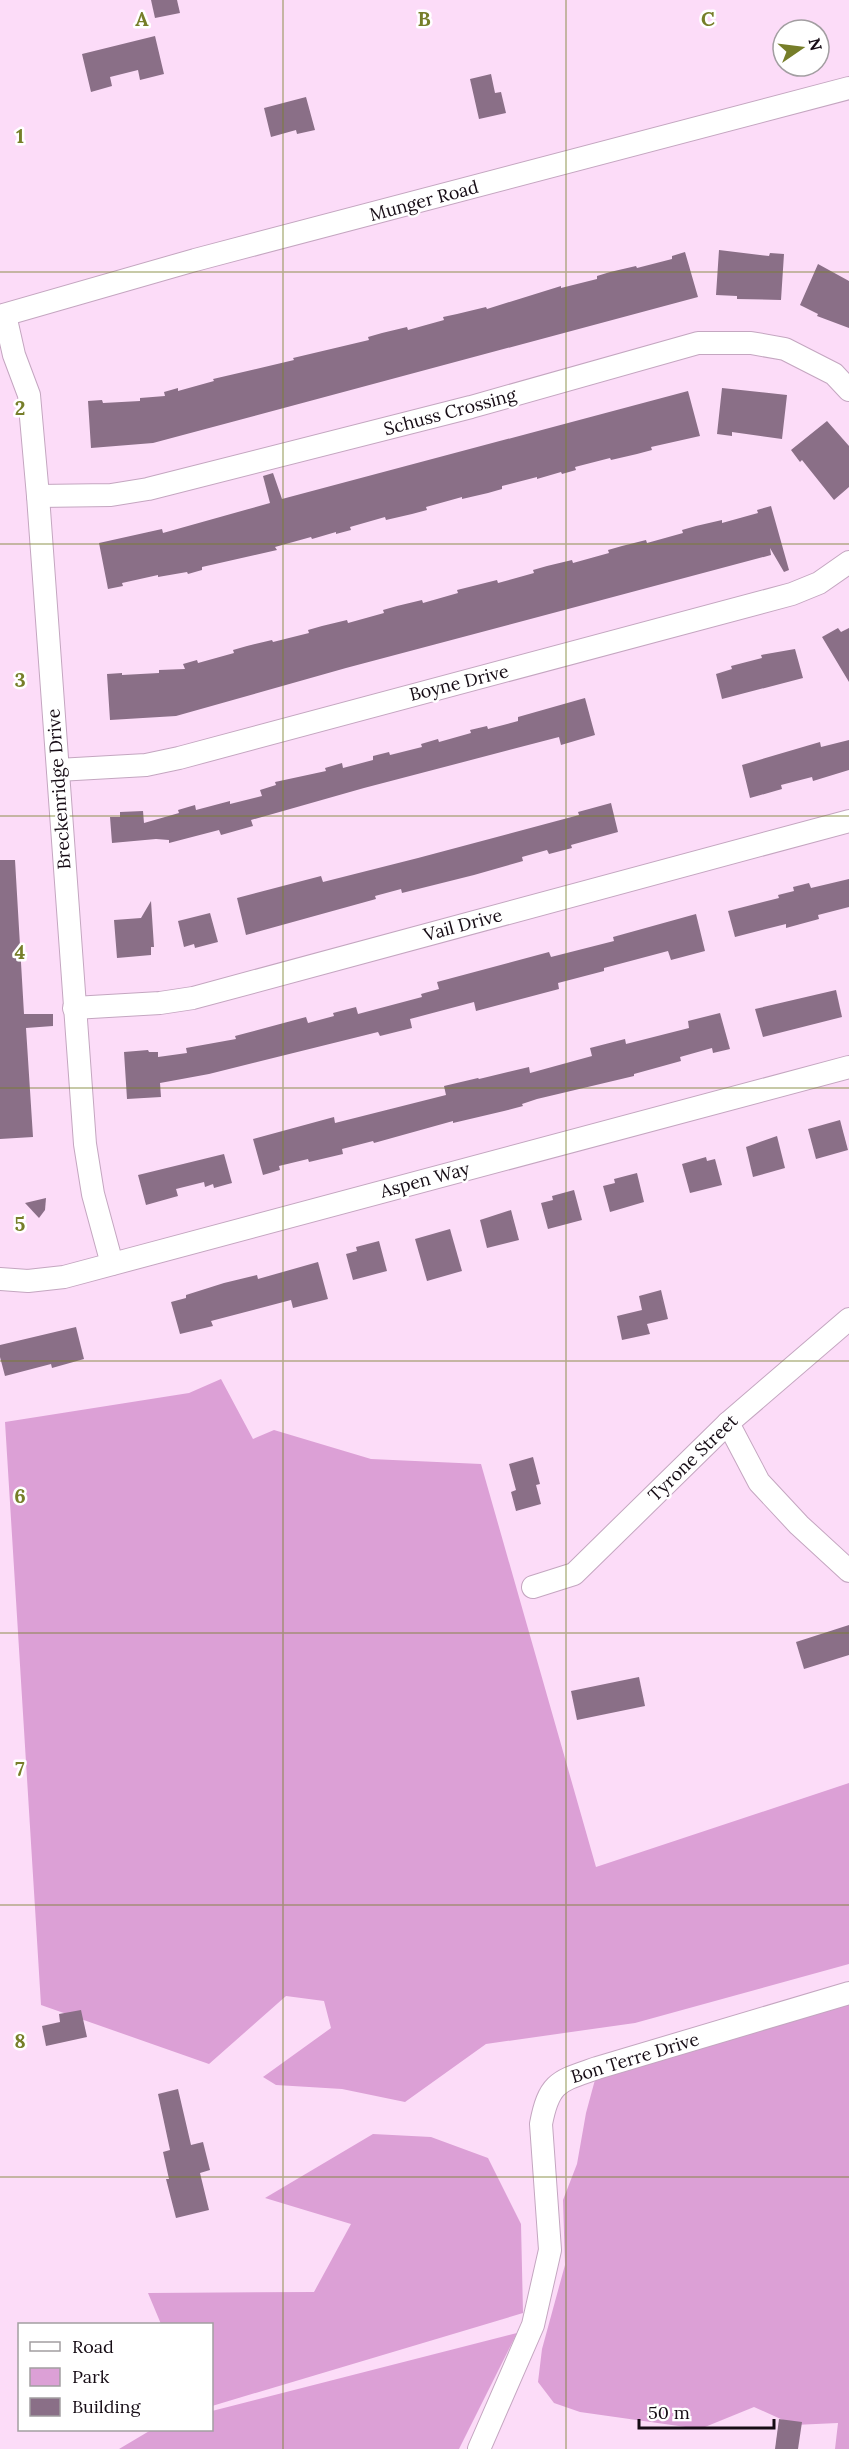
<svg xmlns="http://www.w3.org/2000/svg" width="849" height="2449" font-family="Lora,serif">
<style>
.green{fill:#dca0d6}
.building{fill:#8a6f87}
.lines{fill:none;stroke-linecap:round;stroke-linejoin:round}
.minor-casing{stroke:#c4a6c0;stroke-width:24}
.minor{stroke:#fff;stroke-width:22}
.grid{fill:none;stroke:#767e29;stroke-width:1.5;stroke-opacity:0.55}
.labels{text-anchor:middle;stroke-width:5;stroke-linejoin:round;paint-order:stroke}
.street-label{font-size:18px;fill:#160c15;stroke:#fff}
.grid-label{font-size:20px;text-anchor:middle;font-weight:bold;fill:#767e29;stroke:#fff;stroke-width:5;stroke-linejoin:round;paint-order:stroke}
</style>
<rect width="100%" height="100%" fill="#fcdcf8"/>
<g class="green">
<polygon points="221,1379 253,1439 274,1430 371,1459 481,1464 596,1867 849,1783 849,1964 635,2023 486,2044 405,2102 342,2089 276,2085 263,2077 331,2028 324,2001 286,1996 209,2064 41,2005 5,1422 189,1393"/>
<polygon points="849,2001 849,2449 835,2449 838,2423 794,2425 754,2407 700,2429 580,2412 554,2403 538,2382 542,2349 565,2265 563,2200 577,2164 586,2113 596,2076"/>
<polygon points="373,2134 431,2137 488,2158 521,2224 523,2313 212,2406 212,2324 161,2324 148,2293 314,2292 351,2224 265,2198"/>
<polygon points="517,2333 459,2449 119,2449 151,2430 212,2430 212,2411"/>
</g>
<g class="building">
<polygon points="151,0 177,0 180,13 155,18"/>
<polygon points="155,36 164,74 140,80 138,70 110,77 112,86 91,92 82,54"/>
<polygon points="491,74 495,93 501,92 506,113 479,119 470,79"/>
<polygon points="306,97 315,130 297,134 296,130 271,137 264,108"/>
<polygon points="719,250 769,256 770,253 784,254 781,300 737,299 737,296 716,295"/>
<polygon points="685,252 698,297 153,443 91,448 88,401 102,400 103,403 140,401 140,398 165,396 164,392 178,388 178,391 214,381 213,379 294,360 293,358 369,340 368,337 382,333 407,327 408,330 444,320 443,317 457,314 486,307 487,309 561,286 561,288 597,279 597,276 610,272 636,266 637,268 672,259 672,256"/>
<polygon points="818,264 849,281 849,328 817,316 818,314 800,305"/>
<polygon points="722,388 787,395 782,439 732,432 732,436 717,434"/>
<polygon points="688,391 700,436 651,447 652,450 637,454 611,460 610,458 575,467 576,470 562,474 561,472 537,479 537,477 502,486 502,489 488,493 462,499 462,497 426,507 427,510 412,514 386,520 385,517 350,527 351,530 336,534 336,532 312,539 311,537 275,547 277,550 202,567 202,570 188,574 187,572 158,577 158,575 122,583 123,586 108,589 99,543 162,529 163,533 270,503 263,476 273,473 282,499"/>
<polygon points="827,421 849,446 849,487 834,500 802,460 800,462 791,450"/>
<polygon points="771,506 789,570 784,572 770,548 771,555 346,668 176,716 110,720 107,674 122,673 122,675 159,673 159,670 185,669 183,664 197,660 198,663 234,653 233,650 247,646 272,640 273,642 309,633 308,630 322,626 347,620 348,623 384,613 383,610 397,606 422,600 423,603 458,593 457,590 497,580 498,583 534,573 533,570 547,566 572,560 573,563 609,553 608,550 622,546 646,540 647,543 683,533 682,530 696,526 722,520 722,523 758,513 757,510"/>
<polygon points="838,628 841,632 849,628 849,682 822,637"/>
<polygon points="795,649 803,678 722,699 716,674 732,669 731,666 762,658 761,655"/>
<polygon points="585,698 595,735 561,745 559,737 364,788 251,820 253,826 221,835 219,830 169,843 169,840 156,839 112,843 110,817 120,817 120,812 143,811 144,823 179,813 178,810 195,805 196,810 230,801 230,804 262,796 260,790 276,785 275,782 326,771 325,768 342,763 343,768 373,760 373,756 389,752 390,755 422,747 421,744 438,739 439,742 471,733 470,730 487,726 488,729 518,721 518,717"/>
<polygon points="849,740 849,770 813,781 812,777 781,785 782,789 750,798 742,765 820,742 821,747"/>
<polygon points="611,803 618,832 571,845 572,848 549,854 547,850 522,857 523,861 474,875 402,893 401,889 375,896 376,899 246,935 237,898 321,876 323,882 418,858 579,815 578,812"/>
<polygon points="0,860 15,860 24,1014 53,1014 53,1026 26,1028 33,1137 0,1139"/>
<polygon points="849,879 849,907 818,915 819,919 786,928 786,924 735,937 728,911 779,898 778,895 794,891 793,887 809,883 811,888"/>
<polygon points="151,901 154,947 151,947 151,955 117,958 114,920 141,918"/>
<polygon points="210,913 218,942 195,948 194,944 184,947 178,921"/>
<polygon points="696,914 705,951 671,960 668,951 604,968 604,971 558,983 559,989 476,1011 474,1002 410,1019 412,1028 380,1036 378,1032 209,1074 160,1083 161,1097 127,1099 124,1052 148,1050 149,1052 158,1052 158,1057 187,1053 186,1048 236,1039 235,1036 306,1017 308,1023 334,1016 333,1013 356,1007 358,1014 422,997 421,994 439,989 437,982 549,952 551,957 614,941 613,937"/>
<polygon points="836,990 842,1017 763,1037 755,1009"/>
<polygon points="720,1013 730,1049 713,1053 712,1048 680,1057 681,1061 634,1074 634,1076 537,1099 522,1104 523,1106 504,1111 453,1123 453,1121 374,1143 373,1141 342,1149 343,1154 309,1162 308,1159 279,1166 280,1170 263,1175 253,1139 334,1117 335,1123 446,1095 444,1086 478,1078 479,1079 529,1067 530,1073 592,1056 590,1048 625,1039 626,1044 689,1028 688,1021"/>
<polygon points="840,1120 848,1150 816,1159 808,1129"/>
<polygon points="777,1136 785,1168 753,1177 746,1147"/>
<polygon points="224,1154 232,1183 214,1188 213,1184 205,1187 204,1182 176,1189 178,1196 146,1205 138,1175"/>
<polygon points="706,1157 707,1161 715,1159 722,1185 690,1193 682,1164"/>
<polygon points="637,1173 644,1202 610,1212 603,1186 615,1183 614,1179"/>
<polygon points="574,1190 582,1220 548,1229 541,1203 553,1200 552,1196"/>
<polygon points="46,1198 45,1210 39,1218 25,1203"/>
<polygon points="511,1210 519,1240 487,1248 480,1220"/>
<polygon points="450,1229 462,1271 427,1281 415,1239"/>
<polygon points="379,1241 387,1271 353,1280 346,1254 357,1251 356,1247"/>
<polygon points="318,1262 328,1299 293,1308 291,1300 211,1321 213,1326 180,1334 171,1302 186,1298 186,1295 224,1283 257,1275 258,1279"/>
<polygon points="661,1290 668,1319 647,1324 650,1334 622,1340 617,1316 642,1310 639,1296"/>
<polygon points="76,1327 84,1359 52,1368 51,1364 5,1376 0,1357 0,1345"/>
<polygon points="533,1457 540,1484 536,1485 541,1504 516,1511 511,1492 516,1490 509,1464"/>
<polygon points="849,1625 849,1655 804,1669 796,1642"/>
<polygon points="639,1677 645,1706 577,1720 571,1691"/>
<polygon points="81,2010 87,2037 46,2046 42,2026 60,2022 59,2014"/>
<polygon points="178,2089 191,2145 203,2142 210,2170 200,2173 209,2210 176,2218 166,2179 169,2179 163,2152 170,2150 158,2094"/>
<polygon points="779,2419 802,2422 798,2449 775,2449"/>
</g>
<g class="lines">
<defs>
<g id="minor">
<polyline points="5,315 14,355 29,395 38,496 85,1144 93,1194 112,1264"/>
<polyline points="0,316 195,260 849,88"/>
<polyline points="38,496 111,495 148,489 471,407 698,343 751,343 785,349 834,374 849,390"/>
<polyline points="58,770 146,765 179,758 792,594 819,583 849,562"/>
<polyline points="74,1008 160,1003 193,998 849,821"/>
<polyline points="0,1279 28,1281 64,1277 849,1067"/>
<polyline points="728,1423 759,1482 799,1525 849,1571"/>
<polyline points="533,1587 574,1574 728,1423 849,1319"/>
<path d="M479 2449 533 2325 550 2250 541 2124C549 2081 560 2081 597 2068L849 1993"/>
</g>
</defs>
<use href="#minor" class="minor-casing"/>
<use href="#minor" class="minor"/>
</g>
<path class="grid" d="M283 0V2449M566 0V2449M0 272H849M0 544H849M0 816H849M0 1088H849M0 1361H849M0 1633H849M0 1905H849M0 2177H849"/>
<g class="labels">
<g class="street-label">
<text transform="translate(424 201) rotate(-15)" y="6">Munger Road</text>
<text transform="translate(450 412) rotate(-15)" y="6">Schuss Crossing</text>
<text transform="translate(459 683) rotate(-14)" y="6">Boyne Drive</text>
<text transform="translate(59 789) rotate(-94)" y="6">Breckenridge Drive</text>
<text transform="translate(463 925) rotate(-15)" y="6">Vail Drive</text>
<text transform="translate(425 1180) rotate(-15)" y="6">Aspen Way</text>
<text transform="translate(693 1458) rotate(-44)" y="6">Tyrone Street</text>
<text transform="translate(635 2058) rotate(-17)" y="6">Bon Terre Drive</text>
</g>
</g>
<g class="grid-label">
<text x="142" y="26">A</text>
<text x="424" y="26">B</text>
<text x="708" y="26">C</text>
<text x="20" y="143">1</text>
<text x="20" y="415">2</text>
<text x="20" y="687">3</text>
<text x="20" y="959">4</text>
<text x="20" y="1231">5</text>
<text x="20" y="1503">6</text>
<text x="20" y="1776">7</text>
<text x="20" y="2048">8</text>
</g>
<rect x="18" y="2323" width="195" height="108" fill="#ffffff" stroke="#a29ea1" stroke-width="1.5"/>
<rect x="30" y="2342" width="30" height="9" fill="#ffffff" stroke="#a29ea1" stroke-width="1.5"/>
<text x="72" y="2353" font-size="18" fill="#160c15">Road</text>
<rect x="30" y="2368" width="30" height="18" fill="#dca0d6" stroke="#a29ea1" stroke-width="1.5"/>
<text x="72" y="2383" font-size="18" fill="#160c15">Park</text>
<rect x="30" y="2398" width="30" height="18" fill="#8a6f87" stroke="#a29ea1" stroke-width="1.5"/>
<text x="72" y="2413" font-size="18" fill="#160c15">Building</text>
<g transform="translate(801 48) rotate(76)"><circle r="28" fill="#ffffff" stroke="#a29ea1" stroke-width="1.5"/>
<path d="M0-4.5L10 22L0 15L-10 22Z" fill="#767e29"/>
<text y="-9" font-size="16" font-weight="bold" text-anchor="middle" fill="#160c15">N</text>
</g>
<path d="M639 2419v9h135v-9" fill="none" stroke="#160c15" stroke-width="3"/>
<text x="648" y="2419" font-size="18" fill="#160c15" stroke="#ffffff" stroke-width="4.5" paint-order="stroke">50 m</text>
</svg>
